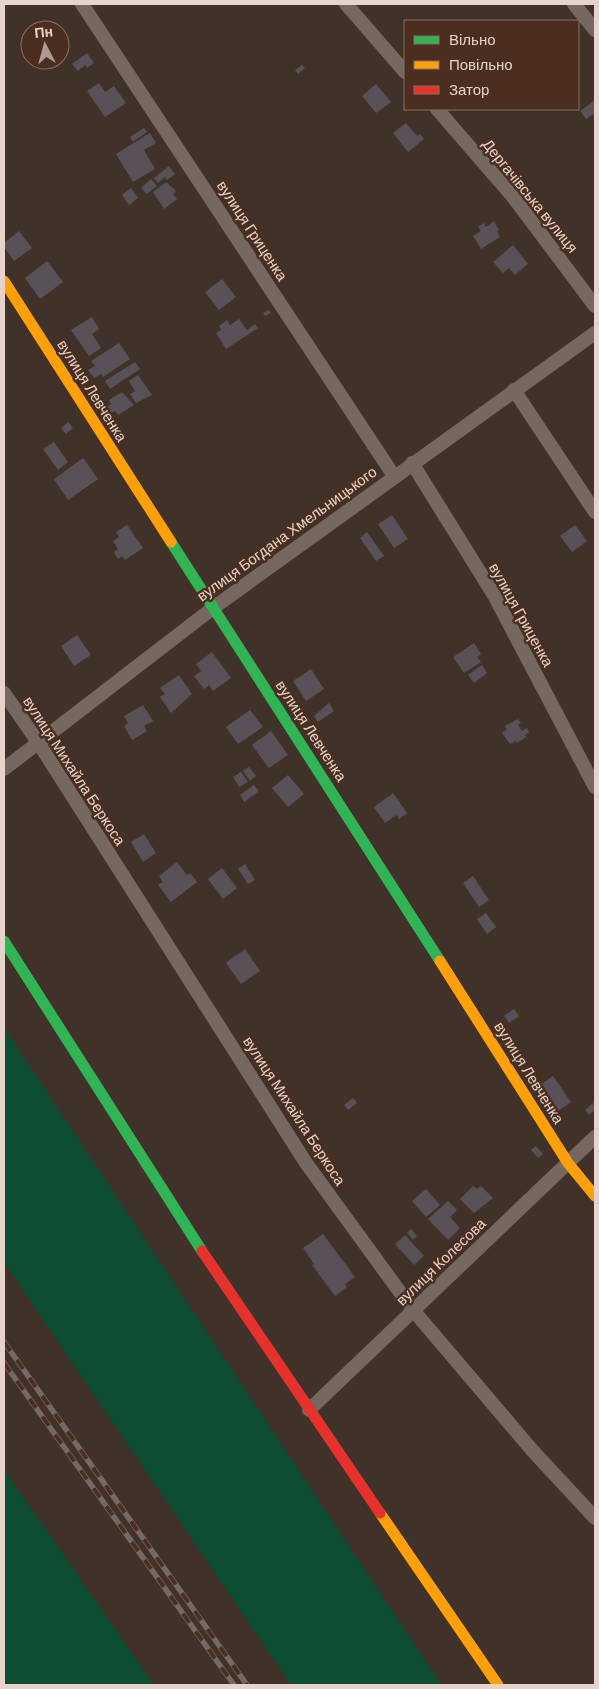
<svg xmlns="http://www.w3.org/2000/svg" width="599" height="1689" font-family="Barlow,sans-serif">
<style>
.green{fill:#0c4d34}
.building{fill:#595158}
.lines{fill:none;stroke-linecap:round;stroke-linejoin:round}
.street{stroke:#756861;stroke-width:14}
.fast{stroke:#30b455;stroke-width:11}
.slow{stroke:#ff9f0a;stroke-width:11}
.jam{stroke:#e5322d;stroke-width:11}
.rail-casing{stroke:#756963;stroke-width:5.5}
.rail{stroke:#4b2e1f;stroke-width:4;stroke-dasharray:11;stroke-linecap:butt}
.labels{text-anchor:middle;stroke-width:5;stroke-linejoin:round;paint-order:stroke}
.street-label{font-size:15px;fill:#e6d4ca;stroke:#4b2e1f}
</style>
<rect width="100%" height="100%" fill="#413229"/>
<g class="green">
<polygon points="4,1027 442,1685 291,1685 4,1262"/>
<polygon points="4,1469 154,1685 4,1685"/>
</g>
<g class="building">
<polygon points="87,53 94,63 87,68 85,65 78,71 72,64"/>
<polygon points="302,65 305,68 298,74 295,70"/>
<polygon points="99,83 105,92 114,86 126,103 105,117 87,91"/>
<polygon points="376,84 391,102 376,113 362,96"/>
<polygon points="595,100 595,117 593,114 586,119 580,111"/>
<polygon points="406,123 417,136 420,134 424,139 408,152 393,133"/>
<polygon points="144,128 147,132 133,142 130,137"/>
<polygon points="150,133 156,143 144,150 155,169 133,182 116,154"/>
<polygon points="169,166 175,174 167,180 165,177 158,183 154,178"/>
<polygon points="151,179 157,186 147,194 141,188"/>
<polygon points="166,182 176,191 173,194 177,199 164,209 153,192"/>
<polygon points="131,188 138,198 129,205 122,195"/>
<polygon points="494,221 499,230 497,231 500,237 481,249 473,236 481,231 478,227 484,223 486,227"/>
<polygon points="19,231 32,248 14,261 4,247 4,243"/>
<polygon points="513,245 528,264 515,275 509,268 503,273 493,262"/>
<polygon points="47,261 63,282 40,299 25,278"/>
<polygon points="222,279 236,297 219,310 205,292"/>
<polygon points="269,310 271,313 265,316 263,313"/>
<polygon points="92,317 99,329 92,334 101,348 89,356 71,330"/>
<polygon points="239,319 247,330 255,324 258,328 226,349 216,333 221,330 219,326 227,320 230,325"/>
<polygon points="119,343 130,359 103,377 101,374 94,378 88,370 95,366 91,361"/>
<polygon points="135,362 140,369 110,389 105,381"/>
<polygon points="138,375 152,395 136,403 130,394 135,391 129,381"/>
<polygon points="122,392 134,405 118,415 115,411 110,414 106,407 111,404 109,400"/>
<polygon points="68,422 73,428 66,434 61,428"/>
<polygon points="54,442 68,462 58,470 43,449"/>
<polygon points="83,458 98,479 68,500 54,479"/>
<polygon points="392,515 408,539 394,548 378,524"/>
<polygon points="127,525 143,548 125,560 122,556 118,559 114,552 118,549 113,541 119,537 116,532"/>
<polygon points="575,525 587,541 572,552 560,536"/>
<polygon points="367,532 384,556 376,561 360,538"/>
<polygon points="77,635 91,655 74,666 61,646"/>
<polygon points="474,643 481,654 477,657 481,662 464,673 453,657"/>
<polygon points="212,652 231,678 213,691 209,685 204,689 194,676 201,671 196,664"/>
<polygon points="482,665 487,673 474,683 468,675"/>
<polygon points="311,669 324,689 306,701 293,681"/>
<polygon points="179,675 192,694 171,713 160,697 165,694 160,688"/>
<polygon points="329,703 334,711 318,722 314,716"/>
<polygon points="143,705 153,721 144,726 147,731 132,740 124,726 128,723 124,716"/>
<polygon points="250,710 263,727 238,744 226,727"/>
<polygon points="518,719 521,723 518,725 522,731 527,728 529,732 525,735 526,737 517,743 516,741 510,744 502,733 507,729 505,726"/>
<polygon points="271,731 288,755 269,768 252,745"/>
<polygon points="249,767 256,776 250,781 243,771"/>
<polygon points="241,772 248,782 239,787 233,777"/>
<polygon points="288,775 304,794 288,807 272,788"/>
<polygon points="254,785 259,791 244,802 240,795"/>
<polygon points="393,793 407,813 399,819 397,815 385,823 374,807"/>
<polygon points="144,834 156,853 143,862 131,842"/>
<polygon points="177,862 187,875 190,873 197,882 171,902 158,885 163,882 159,876"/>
<polygon points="245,864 255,880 248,884 238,869"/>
<polygon points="222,868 237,888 223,899 208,879"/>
<polygon points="473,876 489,900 479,907 463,883"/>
<polygon points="486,913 496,927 487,934 477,919"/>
<polygon points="245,949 260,971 241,984 226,963"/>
<polygon points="514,1009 519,1016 509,1023 504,1016"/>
<polygon points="553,1076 571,1102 558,1111 540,1085"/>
<polygon points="353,1098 357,1103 348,1110 344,1105"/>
<polygon points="593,1103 595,1110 589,1115 585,1110"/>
<polygon points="536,1146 543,1154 538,1158 531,1150"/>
<polygon points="473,1186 477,1189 481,1186 493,1198 474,1213 460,1199"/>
<polygon points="426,1189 440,1205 426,1217 412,1201"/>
<polygon points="448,1201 457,1210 450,1217 460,1228 448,1240 428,1219"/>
<polygon points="411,1229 417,1236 413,1240 407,1233"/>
<polygon points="323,1234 355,1277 345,1284 347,1287 335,1296 312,1265 314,1264 303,1248"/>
<polygon points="405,1235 424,1256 414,1265 395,1244"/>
</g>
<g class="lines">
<g class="street">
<polyline points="82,4 394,476"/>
<polyline points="346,4 405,72"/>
<polyline points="574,4 595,30"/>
<polyline points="437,109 514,198 595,306"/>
<polyline points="514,390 595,512"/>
<polyline points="412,463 494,595 595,787"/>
<polyline points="4,693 38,742 306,1163 413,1310 532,1450 595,1518"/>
<polyline points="4,769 213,608 595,333"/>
<polyline points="309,1410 595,1137"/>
</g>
<g class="fast">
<polyline points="171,542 440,961"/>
<polyline points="4,941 202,1251"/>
</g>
<g class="slow">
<polyline points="4,281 171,542"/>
<polyline points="440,961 568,1163 595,1196"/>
<polyline points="380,1513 498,1685"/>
</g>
<polyline class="jam" points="202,1251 380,1513"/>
<defs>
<g id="rail">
<polyline points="4,1342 247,1685"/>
<polyline points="4,1363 234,1685"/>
</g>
</defs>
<use href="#rail" class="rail-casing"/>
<use href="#rail" class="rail"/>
</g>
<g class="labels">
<g class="street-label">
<text transform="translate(530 196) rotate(51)" y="5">Дергачівська вулиця</text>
<text transform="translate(252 231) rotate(57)" y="5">вулиця Гриценка</text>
<text transform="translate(92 391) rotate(58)" y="5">вулиця Левченка</text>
<text transform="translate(287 534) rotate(-36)" y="5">вулиця Богдана Хмельницького</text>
<text transform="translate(521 615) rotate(61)" y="5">вулиця Гриценка</text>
<text transform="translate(311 731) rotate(57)" y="5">вулиця Левченка</text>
<text transform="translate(74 771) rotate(57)" y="5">вулиця Михайла Беркоса</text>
<text transform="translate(529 1073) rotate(58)" y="5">вулиця Левченка</text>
<text transform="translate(294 1111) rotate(57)" y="5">вулиця Михайла Беркоса</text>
<text transform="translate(441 1262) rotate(-44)" y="5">вулиця Колесова</text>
</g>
</g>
<rect width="599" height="1689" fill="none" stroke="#e6d4ca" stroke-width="10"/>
<rect x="404" y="20" width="175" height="90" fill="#4b2e1f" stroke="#897063"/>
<rect x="414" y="36" width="25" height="8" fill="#30b455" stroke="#897063"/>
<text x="449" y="45" font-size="15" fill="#e6d4ca">Вільно</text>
<rect x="414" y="61" width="25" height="8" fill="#ff9f0a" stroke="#897063"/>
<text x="449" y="70" font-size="15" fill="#e6d4ca">Повільно</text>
<rect x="414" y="86" width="25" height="8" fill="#e5322d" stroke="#897063"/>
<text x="449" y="95" font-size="15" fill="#e6d4ca">Затор</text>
<g transform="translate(45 45) rotate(354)"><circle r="24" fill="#4b2e1f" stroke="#897063"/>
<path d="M0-4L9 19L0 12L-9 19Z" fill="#ac9b92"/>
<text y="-8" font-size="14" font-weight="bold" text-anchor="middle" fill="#e6d4ca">Пн</text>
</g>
</svg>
